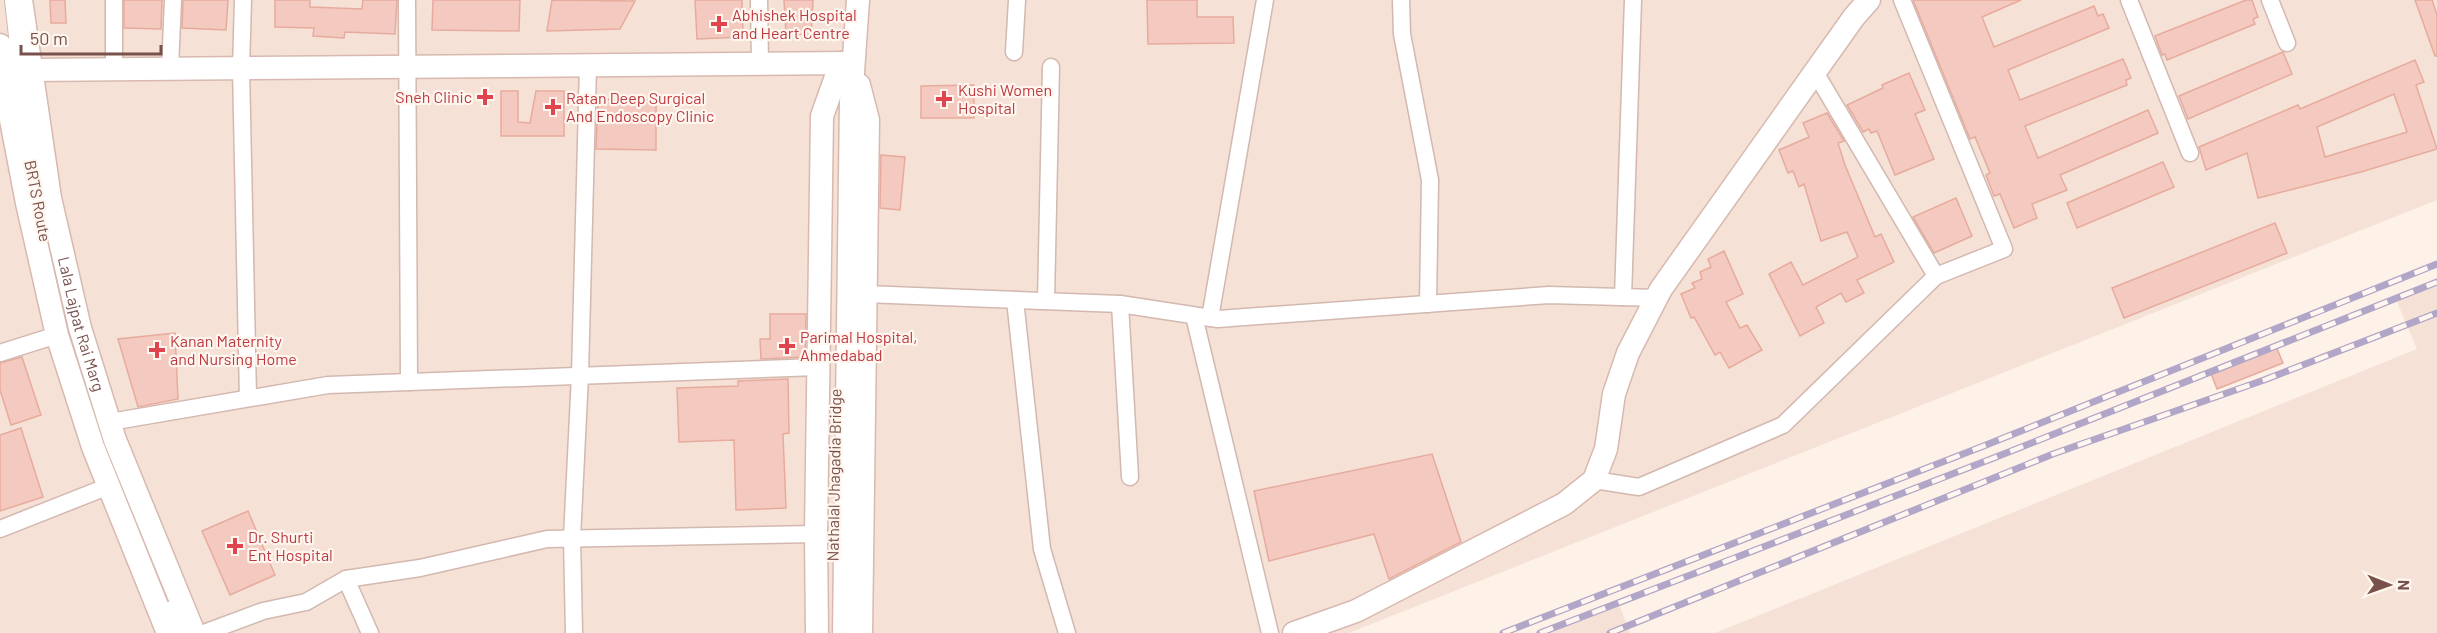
<svg xmlns="http://www.w3.org/2000/svg" width="2437" height="633" font-family="Barlow,sans-serif">
<style>
.residential{fill:#f5e1d6}
.building{fill:#f4c9bf;stroke:#e7ab9e;stroke-width:1.5;fill-rule:evenodd}
.lines{fill:none;stroke-linecap:round;stroke-linejoin:round}
.lane-casing{stroke:#d3b8b0;stroke-width:10}
.street-casing{stroke:#d3b8b0;stroke-width:19}
.secondary-casing{stroke:#d8b9af;stroke-width:25}
.lane{stroke:#fff;stroke-width:8}
.street{stroke:#fff;stroke-width:16}
.secondary{stroke:#fff;stroke-width:22}
.rail-casing{stroke:#b1a5c8;stroke-width:7}
.rail{stroke:#fff6ef;stroke-width:4.5;stroke-dasharray:14;stroke-linecap:butt}
.health-dot{fill:#e0444e;stroke:#fff6ef;stroke-width:2}
.labels{text-anchor:middle;stroke-width:4.5;stroke-linejoin:round;paint-order:stroke}
.health-label{font-size:16px;fill:#be3a42;stroke:#fff6ef;text-anchor:start}
.street-label{font-size:16px;fill:#79514b;stroke:#fff6ef}
</style>
<rect width="100%" height="100%" fill="#fdf1e8"/>
<g class="residential">
<polygon points="0,0 2437,0 2437,200 1349,633 0,633"/>
<polygon points="2437,281 2437,633 1715,633 2417,349 2395,297"/>
<polygon points="1619,604 1630,633 1551,633"/>
</g>
<g class="building">
<polygon points="50,0 65,0 66,23 51,23"/>
<polygon points="124,0 162,0 161,29 124,28"/>
<polygon points="183,0 228,0 226,30 182,28"/>
<polygon points="275,0 310,0 310,7 362,9 363,0 397,0 395,34 345,32 344,38 313,36 314,28 275,27"/>
<polygon points="433,0 520,0 519,31 432,30"/>
<polygon points="552,0 635,1 620,29 547,31"/>
<polygon points="695,0 742,0 743,37 697,39"/>
<polygon points="784,0 813,0 811,35 786,33"/>
<polygon points="1147,0 1197,0 1197,17 1233,17 1234,43 1148,44"/>
<polygon points="1913,0 2021,0 1982,17 1994,47 2094,6 2098,16 2103,14 2109,28 2008,70 2020,100 2123,59 2131,78 2126,80 2127,85 2025,126 2038,158 2148,110 2158,133 2060,175 2067,190 2032,204 2037,218 2014,228 2000,194 1994,196 1986,175 1990,173 1975,137 1970,139"/>
<polygon points="2246,0 2252,0 2258,17 2253,19 2255,24 2167,60 2165,54 2162,55 2155,36"/>
<polygon points="2415,0 2432,0 2437,15 2437,56 2435,56"/>
<polygon points="2283,52 2292,74 2188,119 2179,96"/>
<path d="M2415 60 2424 82 2416 85 2437 149 2361 172 2258 198 2247 153 2206 170 2199 147 2298 105 2300 109ZM2394 94 2407 132 2325 157 2317 127Z"/>
<polygon points="1909,73 1925,110 1915,114 1934,159 1895,175 1877,131 1871,133 1869,129 1863,132 1847,105 1883,88 1882,85"/>
<polygon points="974,85 974,118 921,118 921,86"/>
<polygon points="501,91 518,91 518,122 530,123 536,91 564,91 564,136 501,136"/>
<polygon points="598,99 656,100 656,150 596,149"/>
<polygon points="1827,113 1844,141 1838,143 1845,165 1875,237 1881,234 1894,262 1857,280 1864,293 1846,302 1841,293 1816,307 1824,323 1800,336 1769,274 1791,262 1803,285 1858,257 1847,232 1821,241 1804,184 1799,187 1793,171 1788,173 1779,150 1809,137 1803,123"/>
<polygon points="881,155 905,157 900,210 880,208"/>
<polygon points="2163,162 2174,187 2077,228 2067,203"/>
<polygon points="1956,198 1972,236 1934,253 1913,217"/>
<polygon points="2275,223 2287,253 2124,318 2112,288"/>
<polygon points="1724,251 1743,294 1726,302 1740,328 1747,325 1762,350 1729,368 1720,352 1715,355 1694,317 1691,318 1681,294 1695,288 1692,283 1702,279 1700,272 1711,267 1708,259"/>
<polygon points="770,314 806,314 805,357 761,359 760,339 770,339"/>
<polygon points="175,333 178,399 138,407 118,339"/>
<polygon points="2276,346 2283,363 2217,389 2210,371"/>
<polygon points="22,357 41,415 11,425 0,390 0,363"/>
<polygon points="788,379 789,433 783,434 786,508 736,510 734,440 679,442 677,388 738,386 738,381"/>
<polygon points="21,428 43,497 0,511 0,435"/>
<polygon points="1432,454 1461,542 1389,579 1374,534 1269,561 1254,491"/>
<polygon points="248,511 275,575 230,595 202,531"/>
</g>
<g class="lines">
<defs>
<g id="lane">
<polyline points="9,0 17,73 40,213"/>
<polyline points="169,606 181,633"/>
</g>
<g id="street">
<polyline points="114,0 114,69"/>
<polyline points="243,0 241,68 248,398"/>
<polyline points="407,0 409,382"/>
<polyline points="759,0 760,64"/>
<polyline points="1401,0 1402,34 1430,180 1428,304"/>
<polyline points="2129,0 2190,153"/>
<polyline points="2270,0 2287,43"/>
<polyline points="1014,52 1017,0"/>
<polyline points="170,68 173,0"/>
<polyline points="1815,72 1936,276 2004,249 1902,0"/>
<polyline points="865,294 1120,304 1218,319 1549,295 1657,298"/>
<polyline points="1623,297 1633,0"/>
<polyline points="1015,300 1042,549 1067,633"/>
<polyline points="1046,301 1051,67"/>
<polyline points="1120,304 1130,477"/>
<polyline points="1194,316 1270,633"/>
<polyline points="1210,318 1265,0"/>
<polyline points="0,353 57,335"/>
<polyline points="110,422 328,385 818,367"/>
<polyline points="1594,480 1639,487 1783,425 1936,276"/>
<polyline points="0,529 109,486"/>
<polyline points="346,579 370,633"/>
<polyline points="204,633 263,611 306,602 346,579 420,568 547,539 816,534"/>
<polyline points="574,633 572,538 580,375 588,65"/>
</g>
<g id="secondary">
<path id="s1" d="M21 0 50 198 80 328 115 440 194 633"/>
<polyline points="0,45 2,73 27,203 57,335 93,447 168,633"/>
<polyline points="0,73 29,70 853,63"/>
<polyline points="859,85 868,120 861,633"/>
<polyline points="817,633 816,534 822,116 841,63"/>
<polyline points="844,633 851,101 858,0"/>
<polyline points="1294,633 1356,611 1564,504 1594,480 1606,449 1614,394 1628,353 1661,289 1854,17 1869,0"/>
</g>
</defs>
<use href="#lane" class="lane-casing"/>
<use href="#street" class="street-casing"/>
<use href="#secondary" class="secondary-casing"/>
<use href="#lane" class="lane"/>
<use href="#street" class="street"/>
<use href="#secondary" class="secondary"/>
<defs>
<g id="rail">
<polyline points="1503,633 1986,445 2437,264"/>
<polyline points="1540,633 1991,459 2437,282"/>
<polyline points="1610,633 2053,454 2264,380 2437,313"/>
</g>
</defs>
<use href="#rail" class="rail-casing"/>
<use href="#rail" class="rail"/>
</g>
<g class="health-dot">
<path d="M716 15h6v6h6v6h-6v6h-6v-6h-6v-6h6z"/>
<path d="M482 88h6v6h6v6h-6v6h-6v-6h-6v-6h6z"/>
<path d="M941 90h6v6h6v6h-6v6h-6v-6h-6v-6h6z"/>
<path d="M550 98h6v6h6v6h-6v6h-6v-6h-6v-6h6z"/>
<path d="M784 337h6v6h6v6h-6v6h-6v-6h-6v-6h6z"/>
<path d="M154 341h6v6h6v6h-6v6h-6v-6h-6v-6h6z"/>
<path d="M232 537h6v6h6v6h-6v6h-6v-6h-6v-6h6z"/>
</g>
<g class="labels">
<g class="health-label">
<text x="732" y="21">Abhishek Hospital<tspan x="732" dy="18">and Heart Centre</tspan></text>
<text x="958" y="96">Kushi Women<tspan x="958" dy="18">Hospital</tspan></text>
<text x="472" y="103" text-anchor="end">Sneh Clinic</text>
<text x="566" y="104">Ratan Deep Surgical<tspan x="566" dy="18">And Endoscopy Clinic</tspan></text>
<text x="800" y="343">Parimal Hospital,<tspan x="800" dy="18">Ahmedabad</tspan></text>
<text x="170" y="347">Kanan Maternity<tspan x="170" dy="18">and Nursing Home</tspan></text>
<text x="248" y="543">Dr. Shurti<tspan x="248" dy="18">Ent Hospital</tspan></text>
</g>
<g class="street-label">
<text transform="translate(38 201) rotate(79)" y="6">BRTS Route</text>
<text dy="6" stroke="none"><textPath href="#s1" startOffset="330">Lala Lajpat Rai Marg</textPath></text>
<text transform="translate(834 475) rotate(-89)" y="6">Nathalal Jhagadia Bridge</text>
</g>
</g>
<g transform="translate(2389 585) rotate(91)" stroke="#fff6ef" stroke-width="4.5" paint-order="stroke">
<path d="M0-4.5L10 22L0 15L-10 22Z" fill="#79514b"/>
<text y="-9" font-size="16" font-weight="bold" text-anchor="middle" fill="#79514b">N</text>
</g>
<path d="M21 45v9h140v-9" fill="none" stroke="#79514b" stroke-width="3"/>
<text x="30" y="45" font-size="18" fill="#79514b" stroke="#fff6ef" stroke-width="4.5" paint-order="stroke">50 m</text>
</svg>
